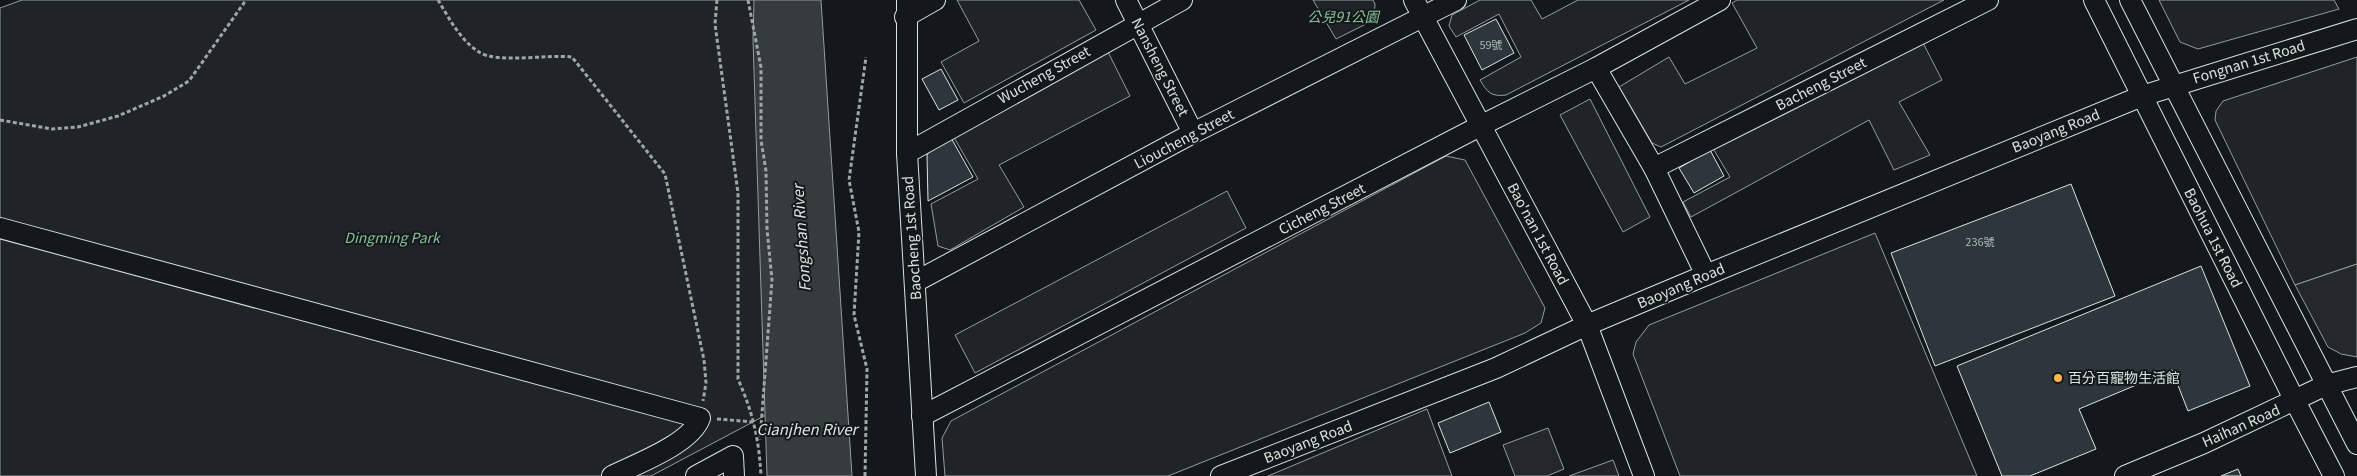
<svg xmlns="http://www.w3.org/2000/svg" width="2357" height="476" font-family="Georgia,'Noto Sans TC',serif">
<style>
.green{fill:#202428;stroke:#939e99}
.parking{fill:#24282b;stroke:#939e99}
.water{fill:#363b3e;stroke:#939e99}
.building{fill:#2c363c;stroke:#d8e6dc}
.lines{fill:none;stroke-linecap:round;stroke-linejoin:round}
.minor-casing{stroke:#d8e6dc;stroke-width:22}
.path{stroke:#9da8a2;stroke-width:3;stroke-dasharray:4 2.5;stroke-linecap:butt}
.minor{stroke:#14181c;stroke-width:20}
.poi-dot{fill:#ffb74d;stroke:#14181c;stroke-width:2}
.labels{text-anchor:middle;stroke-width:4;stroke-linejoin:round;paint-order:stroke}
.number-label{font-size:11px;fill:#adbab4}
.park-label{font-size:14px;font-style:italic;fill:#8ac095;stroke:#14181c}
.street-label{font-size:14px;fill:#d8e6dc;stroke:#14181c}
.poi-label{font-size:14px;fill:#d8e6dc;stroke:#14181c;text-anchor:start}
.water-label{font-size:15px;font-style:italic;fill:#d8e6dc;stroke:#14181c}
</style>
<rect width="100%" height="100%" fill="#14181c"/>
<g class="green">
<polygon points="22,0 770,0 783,406 651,476 0,476 0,8"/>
<polygon points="957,0 1079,0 1096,30 964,103 941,62 979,41"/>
<polygon points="1313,0 1373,0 1375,4 1374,20 1336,39"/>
<path d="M1480 0H1531L1542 19 1578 0H1689L1506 95C1491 97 1487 92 1480 80L1521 57 1499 14 1456 37 1449 26 1452 15Z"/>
<polygon points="1737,0 1944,0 1661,147 1652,143 1619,87 1669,57 1685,84 1757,48 1732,3"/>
<polygon points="2159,0 2334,0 2339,9 2198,49 2180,42"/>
<polygon points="1919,35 1942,80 1899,102 1930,155 1894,170 1869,120 1691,217 1683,202 1730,177 1711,145"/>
<polygon points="1108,52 1130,96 999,165 1024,207 950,250 938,246 931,204 978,179 952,134"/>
<polygon points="2357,57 2357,264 2295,285 2215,120 2216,111 2223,101"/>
<polygon points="1590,99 1650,217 1623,232 1560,115"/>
<polygon points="1446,156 1465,160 1545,308 1541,323 1525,333 1168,476 945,476 942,438 951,421"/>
<polygon points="1227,191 1246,228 975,373 955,335"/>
<polygon points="1875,233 1977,476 1680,476 1633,354 1636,342 1649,325"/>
<polygon points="1427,409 1452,476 1268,476"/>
<polygon points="1613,460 1619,476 1569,476"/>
</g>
<g class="parking">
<polygon points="2357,264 2357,357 2341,354 2328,347 2295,285"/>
<polygon points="1548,428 1564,469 1547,476 1515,476 1503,445"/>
</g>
<polygon class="water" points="754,0 821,0 852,476 767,476 753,40"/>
<g class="building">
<polygon points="1496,19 1514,53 1482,70 1464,35"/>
<polygon points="941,69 958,100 939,110 922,79"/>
<polygon points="950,136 973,177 928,201 927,155 937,142"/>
<polygon points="1710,150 1724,176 1694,193 1679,168"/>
<polygon points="2071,184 2115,296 1935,366 1891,253"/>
<polygon points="2201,266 2250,386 2188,411 2172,370 2079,409 2096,449 2030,476 2002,476 1957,366"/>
<polygon points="1489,402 1501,432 1450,453 1438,423"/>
<polygon points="2238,469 2241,476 2221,476"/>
</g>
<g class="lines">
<defs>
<g id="minor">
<polyline points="907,0 907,153 926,476"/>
<polyline points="1126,0 1193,133"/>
<polyline points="1414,0 1587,325 1644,476"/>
<polyline points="2094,0 2295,401 2334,476"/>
<polyline points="2130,0 2357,444"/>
<polyline points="905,17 935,0"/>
<polyline points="1596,68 1654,168 1706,275"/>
<polyline points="907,153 1182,0"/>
<polyline points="1654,168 1988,0"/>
<path d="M0 228 700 418C691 444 636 464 612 476"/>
<polyline points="915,282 1193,133 1456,0"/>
<polyline points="922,416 1480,126 1596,68 1720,0"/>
<polyline points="696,476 733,456 734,476"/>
<polyline points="1221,476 1496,368 1587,325 1706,275 2142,96 2357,29"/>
<polyline points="2125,476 2204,443 2326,385 2357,377"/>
</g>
</defs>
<use href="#minor" class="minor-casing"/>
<g class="path">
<path d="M438 0C449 18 460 40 479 52 497 64 548 54 572 57L665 174 704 360 706 383 703 401"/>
<path d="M717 0 715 24 738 193V379C753 413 759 439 761 476"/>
<polyline points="748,0 761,67 761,140 766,171 767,229 772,280 760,440"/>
<polyline points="0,120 52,129 78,127 118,116 164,96 189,81 246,0"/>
<polyline points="717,419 754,422"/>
<polyline points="865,476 867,369 854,315 859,232 849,180 866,57"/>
</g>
<use href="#minor" class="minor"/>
</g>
<circle class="poi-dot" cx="2058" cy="378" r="5"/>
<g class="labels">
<g class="number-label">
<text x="1491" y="49">59號</text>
<text x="1980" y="246">236號</text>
</g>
<g class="park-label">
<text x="1343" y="22">公兒91公園</text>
<text x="392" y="243">Dingming Park</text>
</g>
<g class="street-label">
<text transform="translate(2249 62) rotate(-17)" y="5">Fongnan 1st Road</text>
<text transform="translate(1160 67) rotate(63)" y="5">Nansheng Street</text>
<text transform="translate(1044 75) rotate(-29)" y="5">Wucheng Street</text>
<text transform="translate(1821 84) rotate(-27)" y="5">Bacheng Street</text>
<text transform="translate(2056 131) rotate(-22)" y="5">Baoyang Road</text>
<text transform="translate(1184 139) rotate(-28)" y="5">Lioucheng Street</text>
<text transform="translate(1322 209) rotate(-27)" y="5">Cicheng Street</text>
<text transform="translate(1538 234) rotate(62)" y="5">Bao'nan 1st Road</text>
<text transform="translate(912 238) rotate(-94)" y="5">Baocheng 1st Road</text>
<text transform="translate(2213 238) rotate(63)" y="5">Baohua 1st Road</text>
<text transform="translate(1681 286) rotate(-23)" y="5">Baoyang Road</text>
<text transform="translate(2241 426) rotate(-24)" y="5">Haihan Road</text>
<text transform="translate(1308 442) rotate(-21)" y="5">Baoyang Road</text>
</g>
<g class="poi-label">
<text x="2068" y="383">百分百寵物生活館</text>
</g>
<g class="water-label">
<text transform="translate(802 238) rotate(-94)" y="5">Fongshan River</text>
<text x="807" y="435">Cianjhen River</text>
</g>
</g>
</svg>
